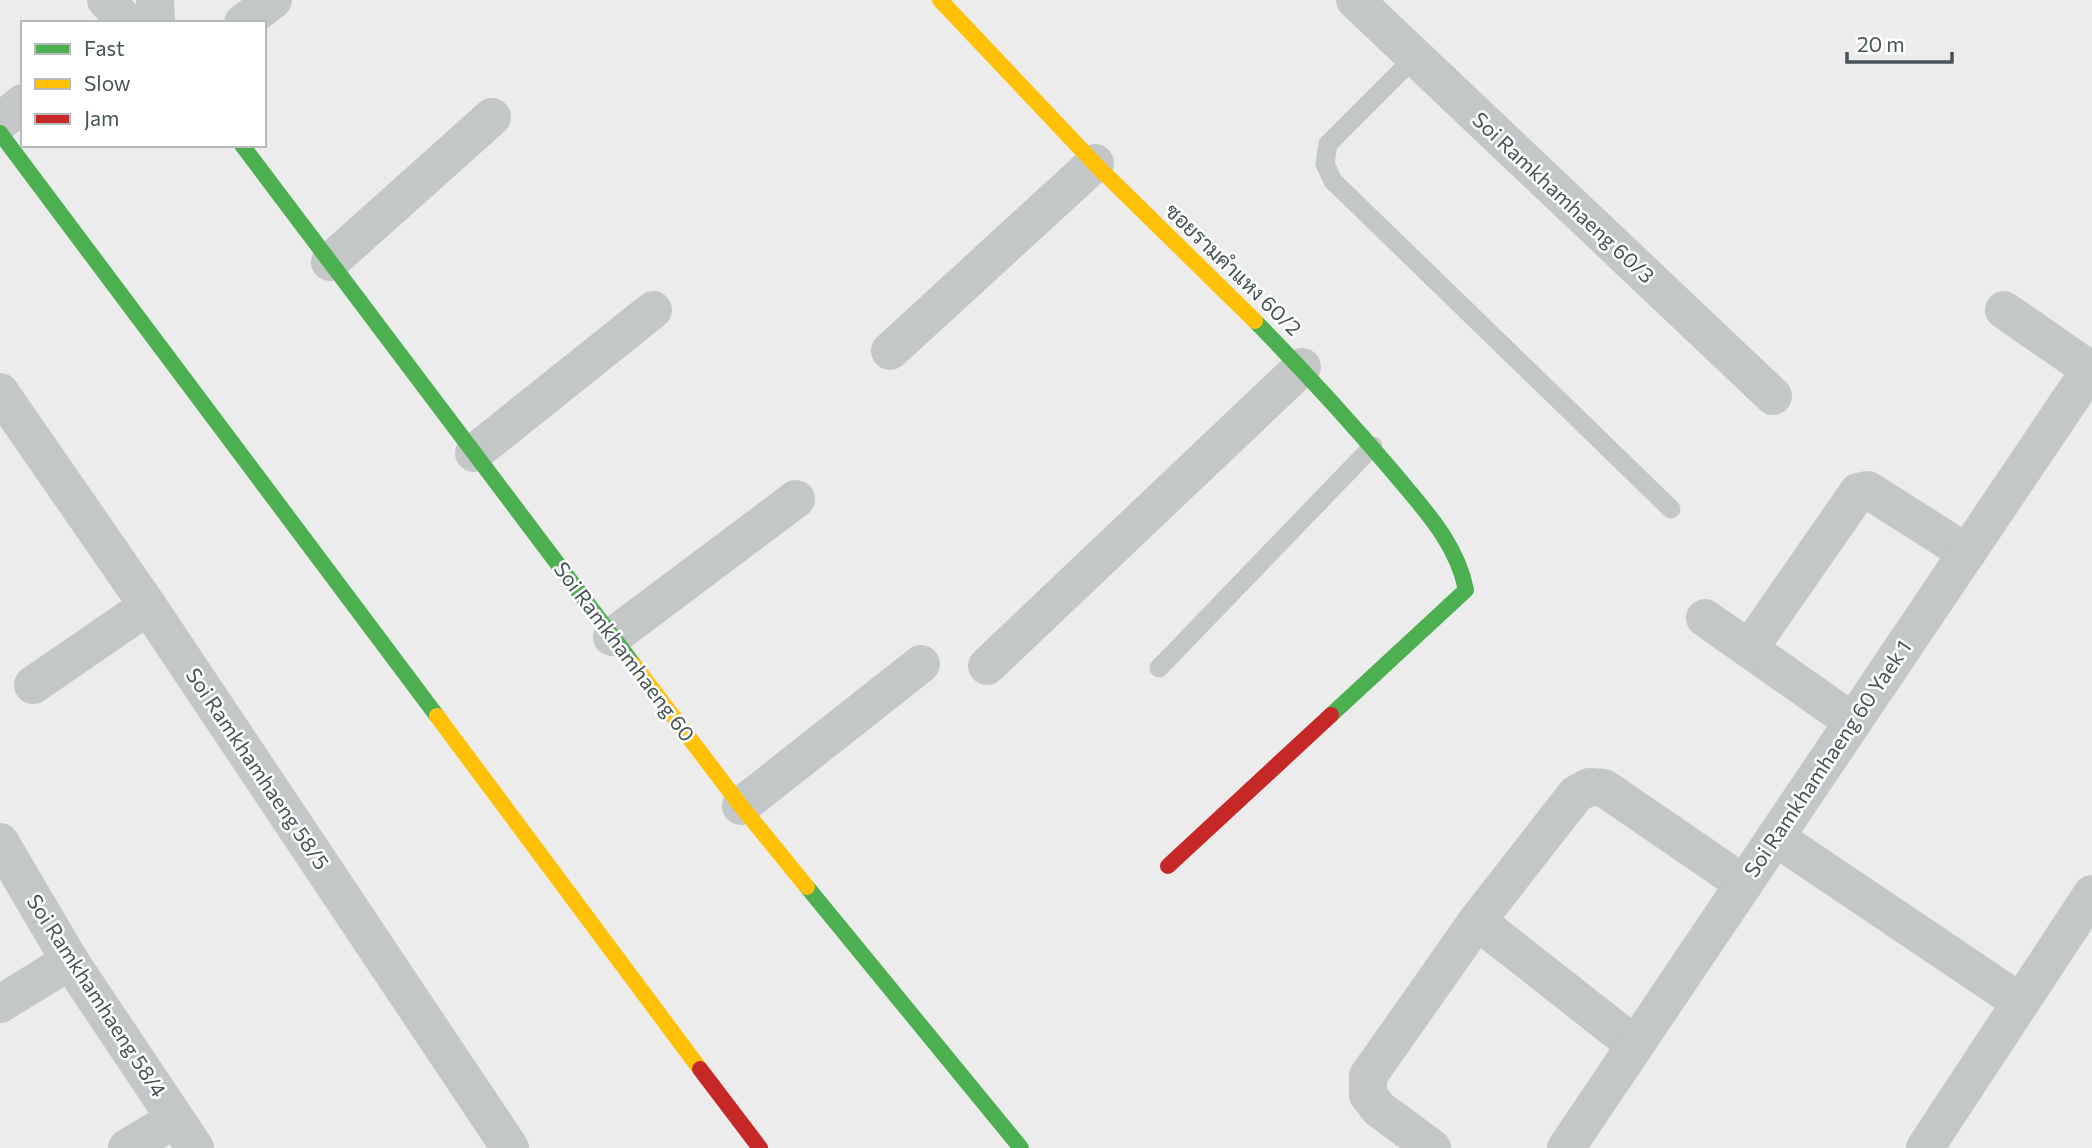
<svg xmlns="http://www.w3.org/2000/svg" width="2092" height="1148" font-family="Commissioner,Sarabun,sans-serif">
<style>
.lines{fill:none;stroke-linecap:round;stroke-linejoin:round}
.lane{stroke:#c3c7c8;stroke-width:19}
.street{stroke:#c3c7c8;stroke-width:38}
.fast{stroke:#4caf50;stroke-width:16}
.slow{stroke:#ffc107;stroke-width:16}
.jam{stroke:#c62828;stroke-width:16}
.labels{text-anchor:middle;stroke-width:5;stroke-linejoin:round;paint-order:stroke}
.street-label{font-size:21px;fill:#455457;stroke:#fff}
</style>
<rect width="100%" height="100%" fill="#edecec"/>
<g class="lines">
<g class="lane">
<polyline points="1414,58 1328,144 1325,164 1333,181 1671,509"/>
<polyline points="1159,668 1373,446"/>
</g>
<g class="street">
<polyline points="106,0 127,23"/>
<polyline points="155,0 156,23"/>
<polyline points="1355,0 1773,396"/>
<polyline points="243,23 273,0"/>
<polyline points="0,122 23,103"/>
<polyline points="330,262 492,117"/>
<polyline points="2004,310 2092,371"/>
<polyline points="890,351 1095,163"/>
<polyline points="0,392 148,606 510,1148"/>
<polyline points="474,453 653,310"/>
<polyline points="1705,618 1853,722"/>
<polyline points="612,637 796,499"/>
<polyline points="1749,649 1858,492 1868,490 1967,553"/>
<polyline points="987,666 1302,367"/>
<polyline points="33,685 148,606"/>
<polyline points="741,806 921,664"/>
<polyline points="1775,837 2020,1002"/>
<polyline points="0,842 70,961 195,1148"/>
<polyline points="1477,921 1635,1045"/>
<polyline points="0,1004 70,961"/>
<polyline points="127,1148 175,1119"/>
<polyline points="1432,1148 1379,1109 1368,1095 1368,1076 1477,921 1576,794 1589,787 1604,788 1744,884"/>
<polyline points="1566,1148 2090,370"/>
<polyline points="1925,1148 2092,894"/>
</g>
<g class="fast">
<polyline points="0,133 437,716"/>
<polyline points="242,145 634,665"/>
<path d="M1255 321C1303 370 1349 420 1393 472 1423 508 1457 543 1466 590L1331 715"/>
<polyline points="807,887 1021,1148"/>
</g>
<g class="slow">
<polyline points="940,0 1097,166 1255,321"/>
<polyline points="634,665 741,806 807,887"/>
<polyline points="437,716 700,1069"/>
</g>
<g class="jam">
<polyline points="1168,866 1331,715"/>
<polyline points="700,1069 760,1148"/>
</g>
</g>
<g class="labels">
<g class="street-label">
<text transform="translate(1563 198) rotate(43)" y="7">Soi Ramkhamhaeng 60/3</text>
<text transform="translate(1233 270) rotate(44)" y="7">ซอยรามคำแหง 60/2</text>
<text transform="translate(624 652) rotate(53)" y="7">Soi Ramkhamhaeng 60</text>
<text transform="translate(1828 759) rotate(-56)" y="7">Soi Ramkhamhaeng 60 Yaek 1</text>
<text transform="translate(257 769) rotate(56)" y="7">Soi Ramkhamhaeng 58/5</text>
<text transform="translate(96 996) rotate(57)" y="7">Soi Ramkhamhaeng 58/4</text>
</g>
</g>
<rect x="21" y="21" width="245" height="126" fill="#ffffff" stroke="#b5bbbc" stroke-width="2"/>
<rect x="35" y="44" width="35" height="10" fill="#4caf50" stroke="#b5bbbc" stroke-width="2"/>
<text x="84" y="56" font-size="21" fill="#455457">Fast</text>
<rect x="35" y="79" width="35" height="10" fill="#ffc107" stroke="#b5bbbc" stroke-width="2"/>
<text x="84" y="91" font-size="21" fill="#455457">Slow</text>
<rect x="35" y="114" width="35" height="10" fill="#c62828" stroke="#b5bbbc" stroke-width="2"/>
<text x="84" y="126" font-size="21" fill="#455457">Jam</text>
<path d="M1847 52v10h105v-10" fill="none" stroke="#455457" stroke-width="3.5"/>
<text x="1857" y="52" font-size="21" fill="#455457" stroke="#ffffff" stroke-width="5" paint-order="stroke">20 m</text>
</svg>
